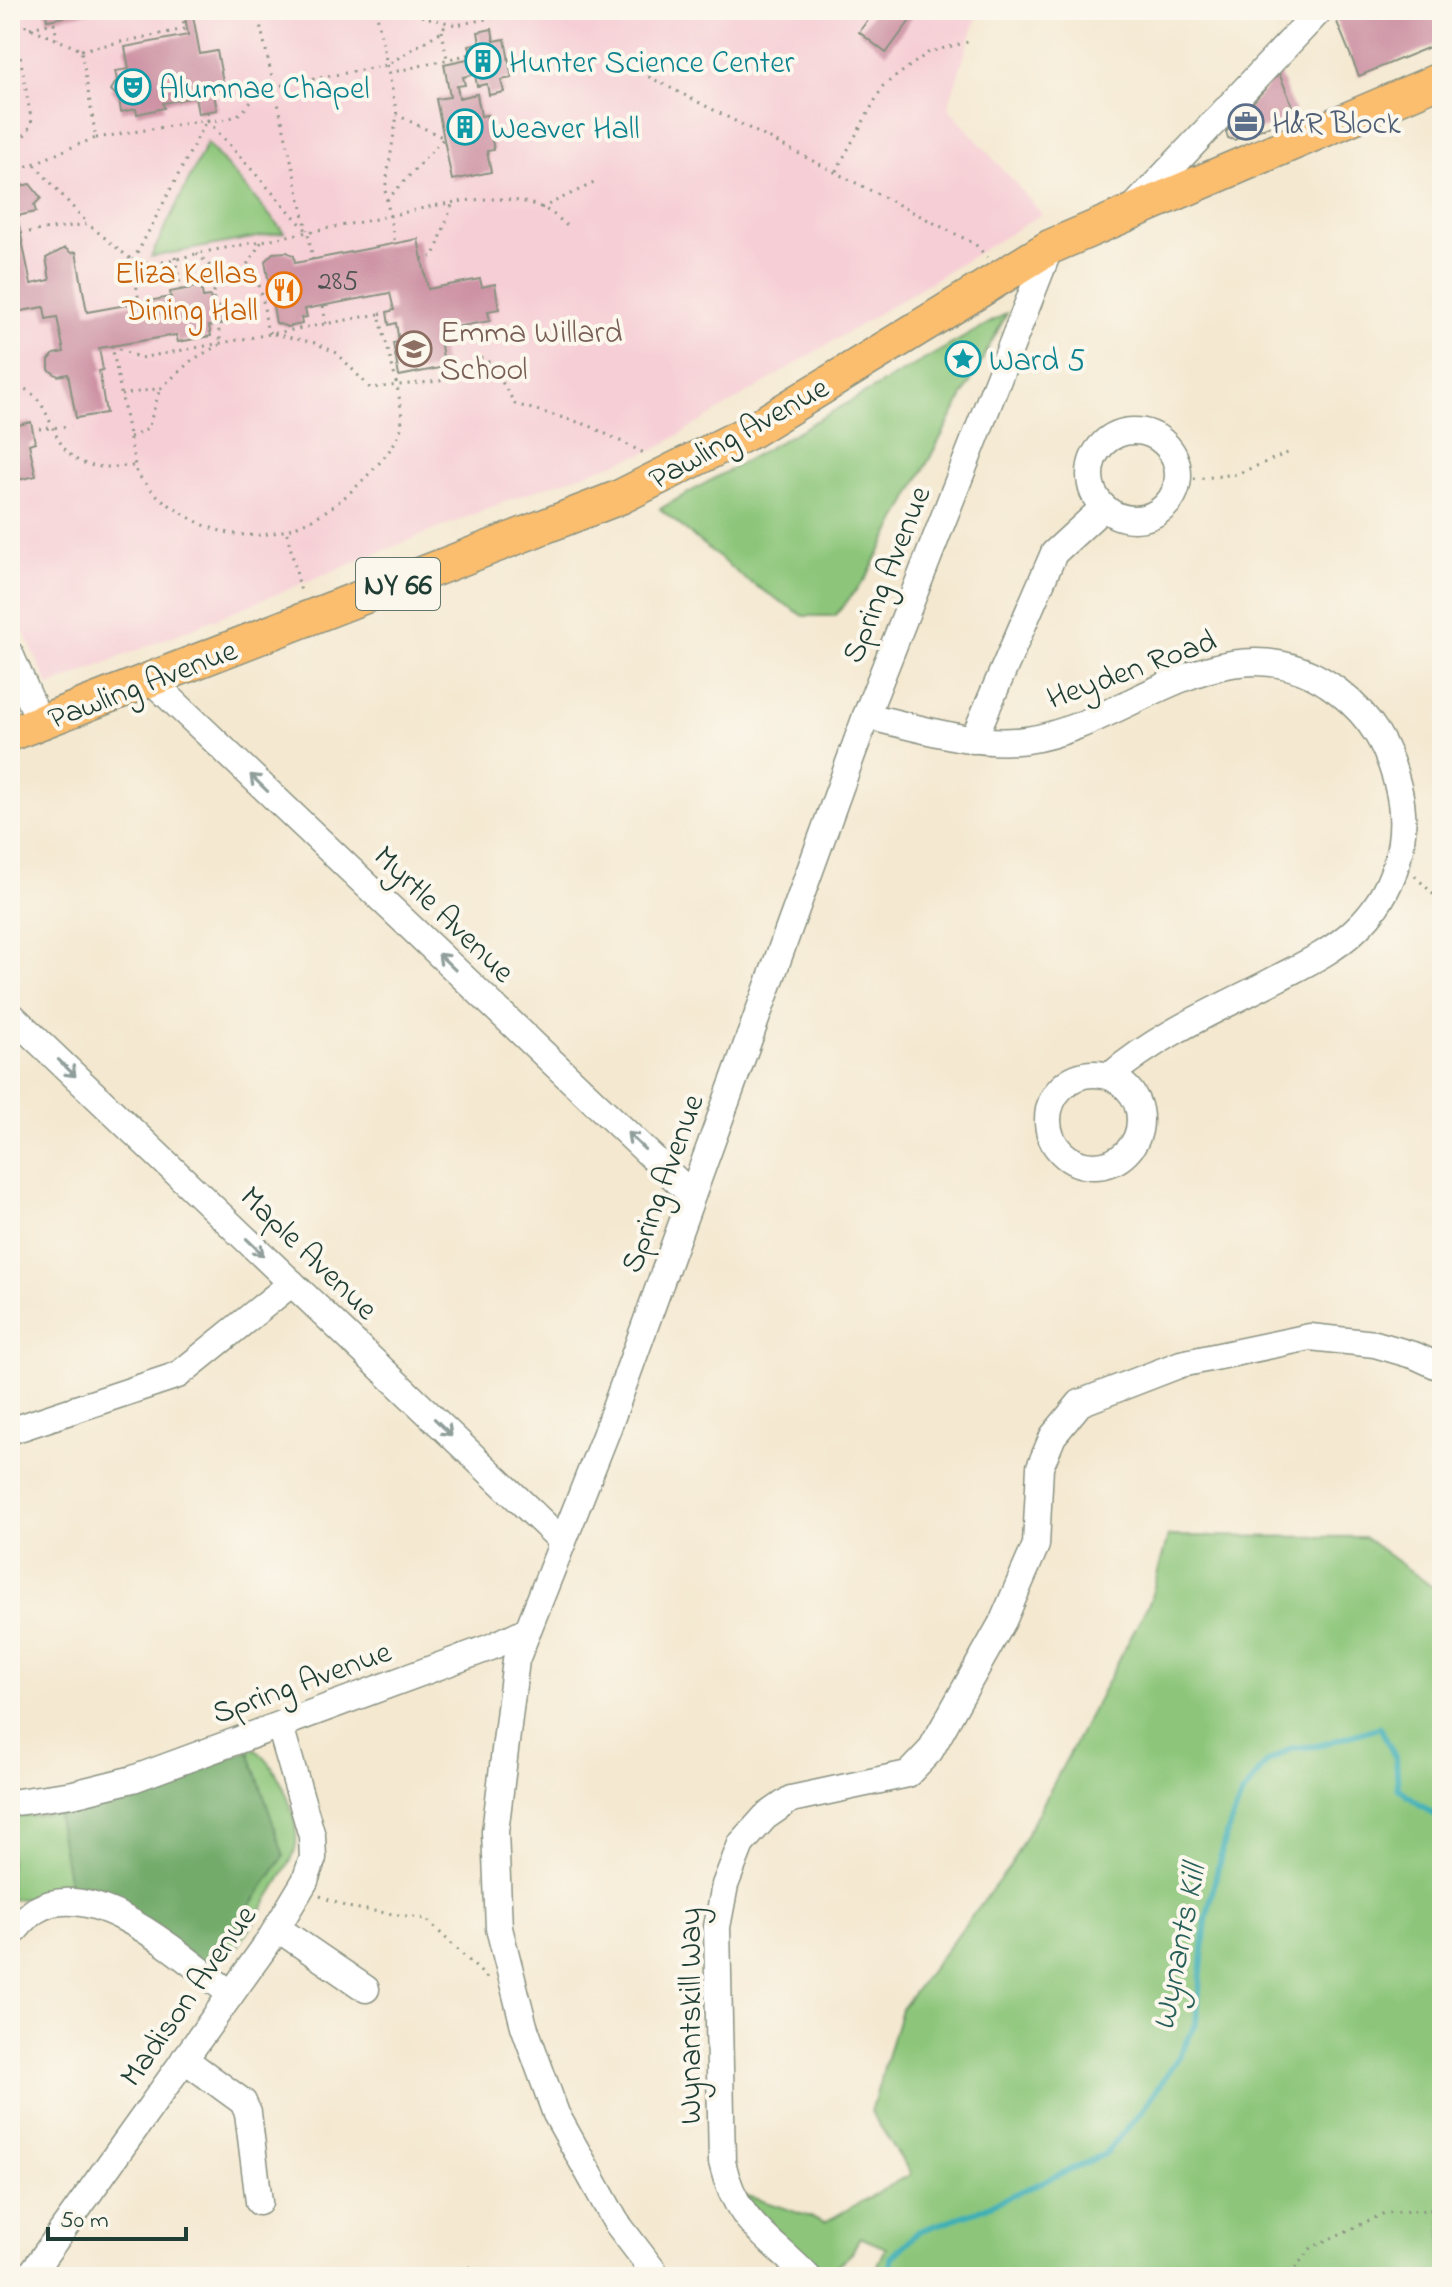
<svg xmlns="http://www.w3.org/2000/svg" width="1452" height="2287" font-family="'Indie Flower',sans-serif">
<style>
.built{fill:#f6cfd6}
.green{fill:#8dc67a;stroke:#568257;stroke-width:2}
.forest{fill:#72ab6a;stroke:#48744f;stroke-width:2}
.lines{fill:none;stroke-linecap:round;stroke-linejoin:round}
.stream{stroke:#3dafb5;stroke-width:6}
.building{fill:#cd93a4}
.minor-casing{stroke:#8a9282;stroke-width:29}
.major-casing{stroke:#8a9282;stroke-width:37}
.path{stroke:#8a9282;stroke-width:3;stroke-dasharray:2 6;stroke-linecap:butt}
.minor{stroke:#fff;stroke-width:26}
.major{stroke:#fbbd6e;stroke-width:34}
.oneway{stroke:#8f9e9a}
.labels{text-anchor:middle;stroke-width:8;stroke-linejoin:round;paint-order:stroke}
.number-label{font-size:28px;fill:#4a5250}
.shield{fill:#fbf7ec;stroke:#61756b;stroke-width:2}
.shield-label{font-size:30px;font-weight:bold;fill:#1f3d34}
.culture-label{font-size:32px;fill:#0d838f;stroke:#fbf7ec;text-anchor:start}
.service-label{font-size:32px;fill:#4e5e75;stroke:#fbf7ec;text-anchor:start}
.food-label{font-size:32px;fill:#c56008;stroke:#fbf7ec;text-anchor:end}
.education-label{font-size:32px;fill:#785e54;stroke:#fbf7ec;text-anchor:start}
.street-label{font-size:32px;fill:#1f3d34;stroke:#fbf7ec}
.water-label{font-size:34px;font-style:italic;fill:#285f5b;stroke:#fbf7ec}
</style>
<rect width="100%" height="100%" fill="#fbf7ec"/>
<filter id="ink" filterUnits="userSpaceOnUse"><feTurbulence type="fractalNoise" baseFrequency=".0125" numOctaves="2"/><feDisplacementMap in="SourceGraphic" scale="16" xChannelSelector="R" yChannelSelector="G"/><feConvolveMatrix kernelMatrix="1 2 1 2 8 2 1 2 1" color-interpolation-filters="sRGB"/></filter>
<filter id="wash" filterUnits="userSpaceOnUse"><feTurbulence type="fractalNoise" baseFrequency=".006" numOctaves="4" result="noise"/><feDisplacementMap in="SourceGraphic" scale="32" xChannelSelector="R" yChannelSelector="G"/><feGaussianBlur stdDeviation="1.8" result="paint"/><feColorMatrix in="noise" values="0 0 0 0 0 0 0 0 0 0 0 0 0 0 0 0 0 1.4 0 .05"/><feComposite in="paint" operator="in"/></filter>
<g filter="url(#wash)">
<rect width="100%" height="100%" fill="#f4e8d0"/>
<polygon class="built" points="10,10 979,10 948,107 1042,214 656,449 514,498 49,686 10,602"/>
<g class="green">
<polygon points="207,143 284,232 151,257"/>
<polygon points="1007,313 866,578 835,616 804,616 745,579 660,509"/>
<polygon points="1168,1536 1364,1537 1442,1594 1442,2275 879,2277 878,2265 886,2248 860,2237 852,2252 828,2273 761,2221 745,2195 825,2222 911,2174 871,2112 901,2009 1010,1866 1150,1601"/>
<path d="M254 1749C279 1763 304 1826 294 1854 290 1865 241 1945 234 1950 229 1955 217 1956 210 1959L50 1896 10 1900V1817L86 1811Z"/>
</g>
<polygon class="forest" points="249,1751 284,1856 210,1965 71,1895 57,1816 102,1804"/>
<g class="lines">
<polyline class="stream" points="892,2277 891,2258 919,2231 977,2211 1105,2154 1142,2111 1182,2052 1196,2022 1206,1920 1224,1841 1241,1797 1266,1763 1292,1748 1317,1746 1380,1727 1396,1759 1398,1788 1442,1821"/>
</g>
<g id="blocks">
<g class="building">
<polygon points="45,10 94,10 94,12 47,20"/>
<polygon points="184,10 192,10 200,54 217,51 225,92 214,94 217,110 198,113 195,97 163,103 164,108 137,114 136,109 121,112 119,98 111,90 117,80 115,71 129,69 125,47 188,35"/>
<polygon points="875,10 918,10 886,53 859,32"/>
<polygon points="1332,10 1364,10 1367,16 1381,10 1442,10 1442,42 1359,76"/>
<polygon points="492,29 494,41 505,39 512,78 501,80 504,92 489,95 487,84 477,86 475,74 463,77 465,85 457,86 459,98 477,94 481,116 487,115 494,150 487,151 491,172 452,180 436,99 450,97 444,64 472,58 469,45 480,43 478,32"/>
<polygon points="1279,73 1296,115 1234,140 1228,138 1226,132"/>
<polygon points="30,184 41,198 34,205 36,212 17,216 31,284 50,280 46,258 65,248 71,253 76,252 87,312 171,297 170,292 201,286 203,297 210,296 213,308 223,307 226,323 209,326 211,336 178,342 176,335 99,348 103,370 99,371 106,413 76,418 68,374 58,376 49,370 49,360 54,354 64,352 57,317 46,319 44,307 10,313 10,188"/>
<polygon points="418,239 428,289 480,279 482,287 495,284 499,309 488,311 490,321 438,330 445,367 399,376 393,343 399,342 396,323 389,325 387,312 394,310 390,293 305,309 307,317 301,318 302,324 288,327 276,323 265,261 273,253 287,252 294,256 295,263"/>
<polygon points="31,422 35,442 29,444 36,476 13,481 10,427"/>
</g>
</g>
</g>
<g filter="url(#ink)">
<use href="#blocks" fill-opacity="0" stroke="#8a9282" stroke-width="2"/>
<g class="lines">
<defs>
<g id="minor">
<polyline points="1132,209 1320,10"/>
<circle cx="1134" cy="475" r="44"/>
<polyline points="10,654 40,722"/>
<polyline points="151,680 692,1195"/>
<path d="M866 716C917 727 973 747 1027 740 1131 725 1231 608 1339 692 1372 718 1388 746 1398 787 1411 839 1394 894 1355 930 1333 951 1305 964 1278 978 1221 1008 1160 1033 1111 1075"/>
<polyline points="973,740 1054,553 1104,507"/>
<polyline points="10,1014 562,1541"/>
<circle cx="1094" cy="1120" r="46"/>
<polyline points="10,1431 178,1375 292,1283"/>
<polyline points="10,1803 73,1794 133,1779 491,1647 525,1631"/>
<polyline points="277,1928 366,1989"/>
<path d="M10 1936C18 1927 26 1916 36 1910 96 1875 186 1961 231 1994"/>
<polyline points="184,2059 243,2102 248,2113 259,2202"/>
<polyline points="29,2277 269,1941 305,1881 313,1858 312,1836 280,1726"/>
<polyline points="658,2277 616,2222 556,2114 524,2026 499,1928 495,1832 516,1660 606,1433 866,716 1050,247"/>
<path d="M808 2277C767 2235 736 2223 722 2162L717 1927 725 1885 741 1844 765 1817 791 1799 908 1774 930 1751 1003 1621 1036 1545 1040 1467 1053 1436 1080 1403 1181 1364 1310 1337 1375 1344 1416 1356 1442 1368"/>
</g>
<polyline id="major" points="10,734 620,497 751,431 1050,247 1442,79"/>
</defs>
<use href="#minor" class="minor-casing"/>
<use href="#major" class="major-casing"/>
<g class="path">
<polyline points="376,10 397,115 385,190 395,244"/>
<polyline points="398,10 456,25 531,10"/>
<polyline points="558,10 575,13"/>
<polyline points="257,11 307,230"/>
<path d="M10 19 81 50 96 138C66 148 40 163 10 172"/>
<polyline points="30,28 54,23 57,39"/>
<polyline points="442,31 447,59"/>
<polyline points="10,45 20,56 32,124 10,157"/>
<polyline points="81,50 185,29 181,10"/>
<polyline points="620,62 975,244 987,257"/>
<polyline points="389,73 471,54"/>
<path d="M207 112V120C232 122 247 114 257 90L387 65 442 31 446 23"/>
<polyline points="96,138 207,120"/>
<polyline points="35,165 88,224"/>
<polyline points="836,171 883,86 929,52 968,42"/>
<polyline points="387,200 444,138 397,115"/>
<polyline points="541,208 594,183"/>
<polyline points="21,233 88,224 133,261 139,303"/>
<polyline points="197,253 220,276"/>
<polyline points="175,257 181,290"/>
<polyline points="422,259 434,256 452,205"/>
<path d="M313 260 308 232 207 120 133 261C151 269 185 256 204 252 258 242 312 231 366 221 417 211 484 188 535 205 550 210 560 219 570 229"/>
<polyline points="243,271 262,241"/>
<polyline points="323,306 326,324"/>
<path d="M215 308 213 294 220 276C264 255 262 299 267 329L272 335"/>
<path d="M379 314 140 358 112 346 136 471C148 490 165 503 185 515 251 556 315 530 365 478 377 466 397 445 401 428 406 407 384 338 379 314L387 312"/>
<polyline points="274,334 315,343 337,353 370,388 450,380 480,358 504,369 502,382 515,404 588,425 648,455"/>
<path d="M10 385C59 390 42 453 90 465 103 469 121 466 135 466"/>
<polyline points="121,395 161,388 192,360 221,344 218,325"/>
<polyline points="39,429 71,426"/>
<polyline points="130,437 148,429 160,389"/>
<polyline points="1178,481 1237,474 1290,452"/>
<polyline points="287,533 301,592"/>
<polyline points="1415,876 1442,903"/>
<polyline points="320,1896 347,1907 426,1919 489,1980"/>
<polyline points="1295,2268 1312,2247 1385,2213 1442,2209"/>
<polyline points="445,2270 472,2267 487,2277"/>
</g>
<use href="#minor" class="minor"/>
<use href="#major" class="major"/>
</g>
<defs><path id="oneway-shaft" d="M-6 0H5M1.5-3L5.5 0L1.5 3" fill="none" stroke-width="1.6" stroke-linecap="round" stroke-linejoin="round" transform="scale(2)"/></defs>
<g class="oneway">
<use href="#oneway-shaft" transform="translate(259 783) rotate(-136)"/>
<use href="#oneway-shaft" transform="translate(447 962) rotate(-136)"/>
<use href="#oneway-shaft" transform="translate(67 1068) rotate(44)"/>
<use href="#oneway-shaft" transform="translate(636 1141) rotate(-136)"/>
<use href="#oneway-shaft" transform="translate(255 1247) rotate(44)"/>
<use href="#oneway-shaft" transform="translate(443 1427) rotate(44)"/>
</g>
</g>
<defs>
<symbol id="building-ring" viewBox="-11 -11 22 22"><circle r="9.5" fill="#fbf7ec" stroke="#0f9aa8" stroke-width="1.5"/><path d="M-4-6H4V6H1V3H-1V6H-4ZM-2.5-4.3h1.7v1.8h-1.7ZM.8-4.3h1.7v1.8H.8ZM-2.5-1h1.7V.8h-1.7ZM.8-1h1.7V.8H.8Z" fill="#0f9aa8"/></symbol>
<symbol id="theatre-ring" viewBox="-11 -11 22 22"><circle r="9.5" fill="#fbf7ec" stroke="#0f9aa8" stroke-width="1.5"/><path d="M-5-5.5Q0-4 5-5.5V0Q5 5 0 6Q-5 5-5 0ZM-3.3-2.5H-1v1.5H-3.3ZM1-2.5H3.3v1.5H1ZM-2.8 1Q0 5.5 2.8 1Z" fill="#0f9aa8"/></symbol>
<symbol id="office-ring" viewBox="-11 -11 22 22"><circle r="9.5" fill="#fbf7ec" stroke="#5c6f8a" stroke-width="1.5"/><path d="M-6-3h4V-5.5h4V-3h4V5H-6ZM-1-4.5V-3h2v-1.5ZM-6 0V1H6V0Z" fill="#5c6f8a"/></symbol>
<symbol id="restaurant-ring" viewBox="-11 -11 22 22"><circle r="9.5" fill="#fbf7ec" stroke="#e8710a" stroke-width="1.5"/><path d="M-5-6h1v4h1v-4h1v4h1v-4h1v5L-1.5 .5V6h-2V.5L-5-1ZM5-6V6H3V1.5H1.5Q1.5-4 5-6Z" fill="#e8710a"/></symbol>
<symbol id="school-ring" viewBox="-11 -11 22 22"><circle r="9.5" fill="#fbf7ec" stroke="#8d6e63" stroke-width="1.5"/><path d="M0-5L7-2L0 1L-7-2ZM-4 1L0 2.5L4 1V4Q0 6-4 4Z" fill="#8d6e63"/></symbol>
<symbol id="sight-ring" viewBox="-11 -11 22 22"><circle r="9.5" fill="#fbf7ec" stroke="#0f9aa8" stroke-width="1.5"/><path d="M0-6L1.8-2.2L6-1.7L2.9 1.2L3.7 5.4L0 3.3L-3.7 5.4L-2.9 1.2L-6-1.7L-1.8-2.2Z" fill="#0f9aa8"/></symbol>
</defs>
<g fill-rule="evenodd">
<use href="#building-ring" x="463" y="41" width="40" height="40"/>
<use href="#theatre-ring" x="113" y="67" width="40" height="40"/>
<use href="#office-ring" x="1226" y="102" width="40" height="40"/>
<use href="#building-ring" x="445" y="107" width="40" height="40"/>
<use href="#restaurant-ring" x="264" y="270" width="40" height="40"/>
<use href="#school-ring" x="394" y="329" width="40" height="40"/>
<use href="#sight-ring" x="943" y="339" width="40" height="40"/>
</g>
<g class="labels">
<g class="number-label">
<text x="338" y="289">285</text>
</g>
<rect class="shield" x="356" y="558" width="84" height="52" rx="6"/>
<g class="shield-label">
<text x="398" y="594">NY 66</text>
</g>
<g class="culture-label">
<text x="509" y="72">Hunter Science Center</text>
<text x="159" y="98">Alumnae Chapel</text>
<text x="491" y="138">Weaver Hall</text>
<text x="989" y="370">Ward 5</text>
</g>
<g class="service-label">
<text x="1272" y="133">H&amp;R Block</text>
</g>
<g class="food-label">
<text x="258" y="283">Eliza Kellas<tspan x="258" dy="37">Dining Hall</tspan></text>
</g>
<g class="education-label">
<text x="440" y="342">Emma Willard<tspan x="440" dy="37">School</tspan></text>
</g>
<g class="street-label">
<text transform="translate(738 432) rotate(-29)" y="11">Pawling Avenue</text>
<text transform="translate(885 574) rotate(-68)" y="11">Spring Avenue</text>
<text transform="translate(1131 668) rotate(-20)" y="11">Heyden Road</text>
<text transform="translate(142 683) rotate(-21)" y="11">Pawling Avenue</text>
<text transform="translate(445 913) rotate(44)" y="11">Myrtle Avenue</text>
<text transform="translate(661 1183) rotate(-70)" y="11">Spring Avenue</text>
<text transform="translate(310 1252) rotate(44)" y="11">Maple Avenue</text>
<text transform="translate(301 1681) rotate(-20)" y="11">Spring Avenue</text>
<text transform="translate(187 1995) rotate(-55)" y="11">Madison Avenue</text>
<text transform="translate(689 2016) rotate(-90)" y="11">Wynantskill Way</text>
</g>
<g class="water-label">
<text transform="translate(1177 1947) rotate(-79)" y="12">Wynants Kill</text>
</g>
</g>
<rect width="1452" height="2287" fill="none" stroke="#fbf7ec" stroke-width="40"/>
<path d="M48 2227v12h138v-12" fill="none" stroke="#1f3d34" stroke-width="4"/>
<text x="60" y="2227" font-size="24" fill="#1f3d34" stroke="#fbf7ec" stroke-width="6" paint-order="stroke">50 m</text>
</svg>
